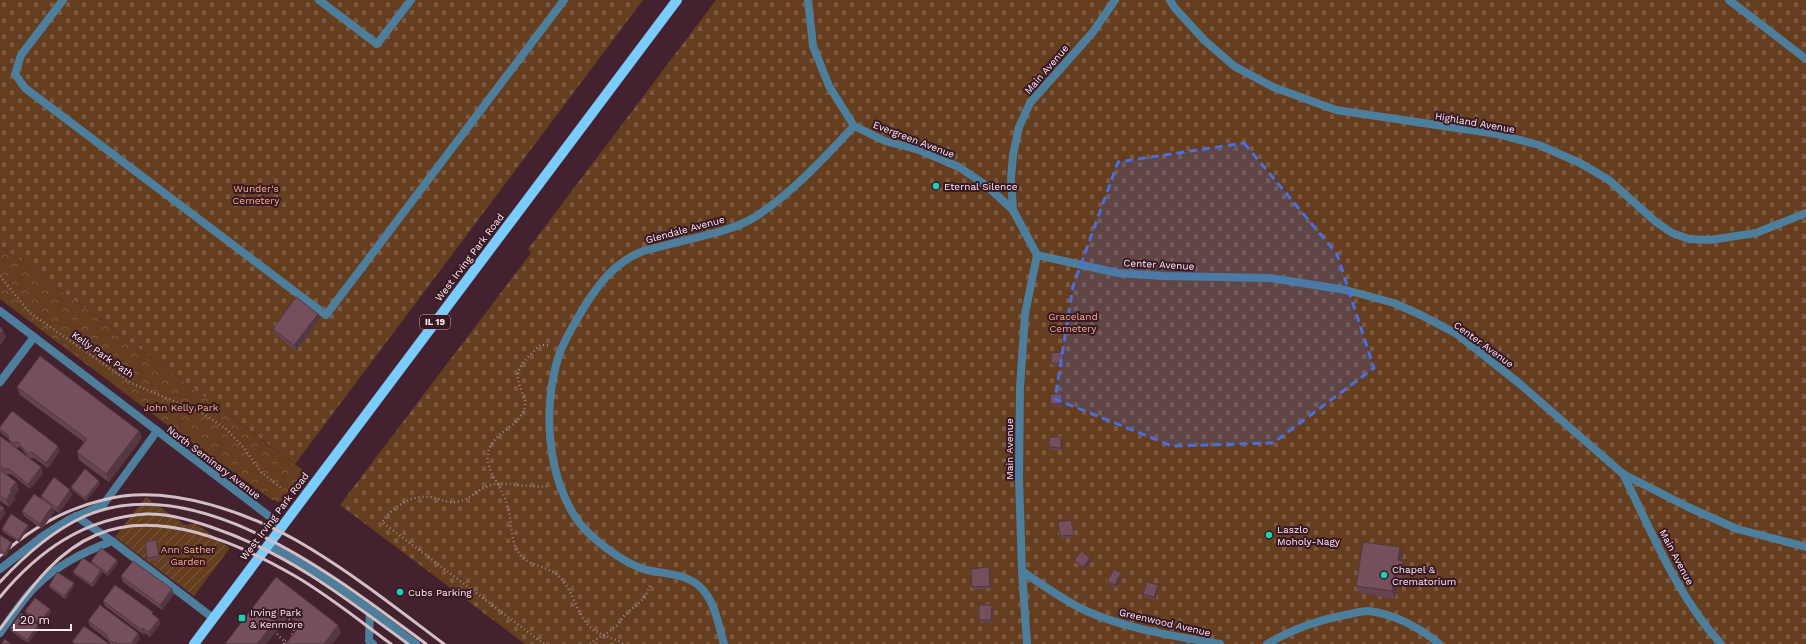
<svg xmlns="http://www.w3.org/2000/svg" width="1806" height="644" font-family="'Work Sans',sans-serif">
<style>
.cemetery{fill:url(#cemetery-stones)}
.park{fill:url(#park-crowns)}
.garden{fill:url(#garden-furrows)}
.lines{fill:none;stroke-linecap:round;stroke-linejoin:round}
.path{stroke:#9d848d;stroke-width:2.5;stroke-dasharray:1 3;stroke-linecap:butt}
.lane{stroke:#4d7e9b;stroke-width:8}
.street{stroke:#4d7e9b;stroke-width:8}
.primary{stroke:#7accfc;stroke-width:10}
.rail{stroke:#d3c0c6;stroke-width:3}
.wall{fill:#654450}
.shaded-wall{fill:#533741}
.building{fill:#764f5d;stroke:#533741}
.marked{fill:#4a6edd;fill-opacity:0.2;stroke:#4a6edd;stroke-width:3;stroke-dasharray:8 5;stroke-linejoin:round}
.poi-dot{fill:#12d5b4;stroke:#391725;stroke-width:1.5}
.labels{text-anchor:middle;stroke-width:4;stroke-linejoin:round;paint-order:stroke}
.shield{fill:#391725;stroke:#c2aeb4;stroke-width:1}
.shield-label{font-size:9px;font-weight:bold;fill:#fceef2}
.street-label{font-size:10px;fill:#fceef2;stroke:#391725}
.poi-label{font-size:10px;fill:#fceef2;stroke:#391725;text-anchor:start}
.park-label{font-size:10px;fill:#f6b283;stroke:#391725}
</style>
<defs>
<pattern id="cemetery-stones" width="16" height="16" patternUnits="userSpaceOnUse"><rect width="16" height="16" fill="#653d1f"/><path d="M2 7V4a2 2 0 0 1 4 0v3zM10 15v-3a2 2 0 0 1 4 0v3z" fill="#7c5940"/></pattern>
<pattern id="park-crowns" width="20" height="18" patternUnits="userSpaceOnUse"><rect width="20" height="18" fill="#653d1f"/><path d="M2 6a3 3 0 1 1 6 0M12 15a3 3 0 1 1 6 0" fill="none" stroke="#7c5940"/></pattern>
<pattern id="garden-furrows" width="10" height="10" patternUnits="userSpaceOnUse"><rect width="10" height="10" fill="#653d1f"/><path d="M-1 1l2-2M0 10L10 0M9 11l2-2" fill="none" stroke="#7c5940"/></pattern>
</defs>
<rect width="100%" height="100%" fill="#44212f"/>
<g class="cemetery">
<polygon points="0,0 643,0 295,464 0,245"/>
<polygon points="716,0 1806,0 1806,644 525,644 340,505 531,253 528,249"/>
</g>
<polygon class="park" points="0,245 304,471 281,501 278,502 272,500 171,428 0,299"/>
<polygon class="garden" points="146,497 185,525 195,523 230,548 194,596 115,537"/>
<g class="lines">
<g class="path">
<polyline points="0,276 30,313 131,383 204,414 226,429 244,448 261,472 281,488"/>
<path d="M548 345H540C531 355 516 365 518 380 520 389 526 397 525 406 521 427 491 432 488 454 485 471 503 488 507 504 513 523 509 541 521 556 527 564 547 567 556 574 572 586 575 610 588 625 597 636 612 636 623 644"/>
<polyline points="289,619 294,629 290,641"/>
<polyline points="277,634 284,641"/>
<polyline points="284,644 284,641 290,641 290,644"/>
<path d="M544 644 382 522C393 507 410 495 429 497 438 498 447 503 456 502 471 500 482 484 498 484 514 483 531 488 547 486"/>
<path d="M590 644C597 638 606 634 614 628 618 625 621 620 624 616 636 604 644 603 650 585"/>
</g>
<g class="lane">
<polyline points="63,0 21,55 15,74 25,88 326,315 564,0"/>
<polyline points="319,0 377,44 411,0"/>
<polyline points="808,0 813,46 829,86 854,126 885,141 919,150 959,167 987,186 1013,210 1037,255"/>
<polyline points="1170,0 1174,7 1204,40 1234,66 1273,87 1336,110 1497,134 1539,145 1580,163 1609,180 1656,222 1672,233 1689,239 1710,240 1756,233 1806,213"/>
<polyline points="1729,0 1806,59"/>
<polyline points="1013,210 1011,178 1013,155 1019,127 1030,103 1093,32 1115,0"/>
<polyline points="1037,255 1118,273 1163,276 1270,278 1346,290 1394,303 1421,315 1457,334 1520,384 1623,474 1688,507 1737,529 1806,547"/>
<path d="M1623 474C1652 532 1677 596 1721 644"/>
<polyline points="76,516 112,541"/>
<path d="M268 545C322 572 368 608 416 644"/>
<polyline points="0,569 43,536 70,519 103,505 157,431"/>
<path d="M1022 571C1042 585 1062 599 1084 610 1126 629 1175 636 1220 644"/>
<polyline points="370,609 369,641 373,644"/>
<path d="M0 633C11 618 22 600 35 587 57 565 84 552 112 541L213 618"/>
<path d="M724 644C718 624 715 599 698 585 683 573 664 574 647 570 624 564 586 536 574 515 547 471 543 408 558 358 564 339 576 321 586 304 600 282 616 262 641 252 648 249 656 248 663 246 691 238 731 232 755 217 793 192 823 159 854 126"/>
<polyline points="1027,644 1022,571 1019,478 1020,388 1025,314 1037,255"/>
<path d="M1267 644C1295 628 1318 620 1350 614 1355 613 1362 611 1368 611 1392 613 1421 628 1439 644"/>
</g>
<g class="street">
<polyline points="0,311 282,526"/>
<polyline points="0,382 34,337"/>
</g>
<polyline class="primary" points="194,644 677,0"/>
<g class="rail">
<path d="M0 556C29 530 65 509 103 500 169 482 254 514 311 549 357 577 400 611 444 644"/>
<path d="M0 582C24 556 51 532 83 517 197 466 340 580 426 644"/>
<path d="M0 597C38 551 84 518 146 514 168 513 191 520 211 527 286 552 346 598 408 644"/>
<path d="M0 629C27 594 53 553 96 535 159 508 240 544 295 576 328 595 360 621 391 644"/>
</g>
</g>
<g class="wall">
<polygon points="320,319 296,351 275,334 273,329"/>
<polygon points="1064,355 1064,366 1052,365 1051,363"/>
<polygon points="17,387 139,431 142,438 109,482 79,460 77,452 84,442 20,395"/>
<polygon points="1062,394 1063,396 1063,407 1051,406 1050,404"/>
<polygon points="0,427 60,451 48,468 34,458 29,458 20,447 15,448 43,473 30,489 11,474 6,474 0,470 0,436 10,444 9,439 1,433 0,430"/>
<polygon points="1061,437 1062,440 1062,450 1050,450 1049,447"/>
<polygon points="0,470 16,482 19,490 14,496 15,499 9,507 0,501"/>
<polygon points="100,484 86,501 72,490 71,487"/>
<polygon points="70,490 72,495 59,513 53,509 54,512 42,529 24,516 22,511 42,500 41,496"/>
<polygon points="1071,520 1075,537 1061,539 1060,536"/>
<polygon points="29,527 19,542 3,532 2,529"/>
<polygon points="0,535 11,542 12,545 6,556 0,553"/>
<polygon points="157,542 160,559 148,561 147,558"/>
<polygon points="1403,555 1402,561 1406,569 1405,582 1398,580 1395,599 1359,593 1356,586"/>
<polygon points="1074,560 1091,561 1084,570 1075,562"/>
<polygon points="91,561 118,563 108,576 101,571 102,573 93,587 74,574 73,572 92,564"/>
<polygon points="989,567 990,570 991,588 973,590 972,587"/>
<polygon points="1122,575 1116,588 1108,583 1107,581"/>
<polygon points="121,576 174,594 162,610 123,582"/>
<polygon points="276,577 341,633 332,644 286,644 300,625 288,616 266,644 225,644"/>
<polygon points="74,583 74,586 65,599 50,588 49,586"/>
<polygon points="1158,585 1159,588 1155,600 1144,597 1143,594"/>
<polygon points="103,601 155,616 159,619 160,624 150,637 145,633 144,635 105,606"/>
<polygon points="992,605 993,608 992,623 980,623 979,620"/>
<polygon points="25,611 51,612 41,625 26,614"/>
<polygon points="88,621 138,633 140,639 136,644 110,644 108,640 90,626"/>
<polygon points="10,628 39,628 28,643 11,631"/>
</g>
<g class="shaded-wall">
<polygon points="318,314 320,319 296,351 294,345"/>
<polygon points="3,330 6,337 0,346 0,334"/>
<polygon points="1063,352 1064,355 1064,366 1063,363"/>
<polygon points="1062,394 1063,396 1063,407 1062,404"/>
<polygon points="139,431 142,438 109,482 106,474"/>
<polygon points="1061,437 1062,440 1062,450 1061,448"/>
<polygon points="58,446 60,451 48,468 46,463"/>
<polygon points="41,467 43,473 30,489 28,484"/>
<polygon points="99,481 100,484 86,501 85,498"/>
<polygon points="16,482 19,490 14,496 15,499 9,507 6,500 10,490"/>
<polygon points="70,490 72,495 59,513 57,508"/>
<polygon points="52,506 54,512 42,529 40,524"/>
<polygon points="4,508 6,513 0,521 0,513"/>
<polygon points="28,525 29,527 19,542 18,540"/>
<polygon points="156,540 157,542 160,559 159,556"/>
<polygon points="11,542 12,545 6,556 5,553"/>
<polygon points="1400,547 1403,555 1400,568 1398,560"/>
<polygon points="1090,558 1091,561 1084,570 1083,567"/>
<polygon points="117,560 118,563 108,576 107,573"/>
<polygon points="1403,561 1406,569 1405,582 1402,574"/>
<polygon points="989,567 990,570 991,588 990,586"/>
<polygon points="101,570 102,573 93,587 92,584"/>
<polygon points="1121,573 1122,575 1116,588 1115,585"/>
<polygon points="1395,573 1398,580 1395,599 1392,591"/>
<polygon points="74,583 74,586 65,599 64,596"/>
<polygon points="1158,585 1159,588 1155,600 1154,597"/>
<polygon points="172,589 174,594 162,610 160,605"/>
<polygon points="992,605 993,608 992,623 991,620"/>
<polygon points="285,608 288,616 266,644 257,644"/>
<polygon points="50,609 51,612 41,625 40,622"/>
<polygon points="159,619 160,624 150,637 149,632"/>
<polygon points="38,625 39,628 28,643 27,640"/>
<polygon points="338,625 341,633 332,644 324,644"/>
<polygon points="143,628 145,633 144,635 142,630"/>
<polygon points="138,633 140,639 136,644 131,644"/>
</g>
<g class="building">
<polygon points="296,297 318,314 294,345 273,329"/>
<polygon points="0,327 3,330 0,334"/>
<polygon points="1063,352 1063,363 1051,363 1051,353"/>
<polygon points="40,356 139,431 106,474 77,452 87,439 17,387"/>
<rect x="1050" y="394" width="12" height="10"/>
<polygon points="12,411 58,446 46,463 32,452 27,453 18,442 13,443 9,440 8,435 0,429 0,427"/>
<polygon points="0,436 41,467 28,484 9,469 4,469 0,466"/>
<polygon points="1049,437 1061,437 1061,448 1049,447"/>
<polygon points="85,469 99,481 85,498 71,487"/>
<polygon points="0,470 16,482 10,490 12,491 6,500 0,495"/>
<polygon points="54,477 70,490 57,508 41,496"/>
<polygon points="34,494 52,506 40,524 22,511"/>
<polygon points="0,505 4,508 0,513"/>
<polygon points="11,514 28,525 18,540 2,529"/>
<polygon points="1071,520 1074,535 1060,536 1058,522"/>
<polygon points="0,535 11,542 5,553 0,550"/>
<polygon points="156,540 159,556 147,558 145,542"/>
<polygon points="1363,542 1400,547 1398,560 1403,561 1402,574 1395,573 1392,591 1356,586"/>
<polygon points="101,548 117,560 107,573 91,561"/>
<polygon points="1082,551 1090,558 1083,567 1074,560"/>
<polygon points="83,558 101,570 92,584 73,572"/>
<polygon points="133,561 172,589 160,605 121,576"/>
<polygon points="989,567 990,586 972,587 971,569"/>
<polygon points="1114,569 1121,573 1115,585 1107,581"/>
<polygon points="57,572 74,583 64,596 49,586"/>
<polygon points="276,577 338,625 324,644 286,644 303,622 285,608 257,644 225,644"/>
<polygon points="1147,582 1158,585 1154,597 1143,594"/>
<polygon points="115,585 153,612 152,614 159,619 149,632 143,628 142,630 103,601"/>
<polygon points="35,598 50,609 40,622 25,611"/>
<polygon points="100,605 138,633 131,644 119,644 116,642 114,643 108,639 107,635 88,621"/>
<polygon points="979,605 992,605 991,620 979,620"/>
<polygon points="21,613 38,625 27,640 10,628"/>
<polygon points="84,626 109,644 76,644 72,642"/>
<polygon points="5,639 11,644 1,644"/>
</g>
<path class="marked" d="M1244 143 1337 254 1374 368 1273 443 1172 446 1055 399 1073 286 1118 162Z"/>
<g class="poi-dot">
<circle cx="936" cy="186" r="4"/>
<circle cx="1269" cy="535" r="4"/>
<circle cx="1384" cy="575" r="4"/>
<circle cx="400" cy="592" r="4"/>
<rect x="238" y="614" width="8" height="8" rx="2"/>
</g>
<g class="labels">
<rect class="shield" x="420" y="315" width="30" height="14" rx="3"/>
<g class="shield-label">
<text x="435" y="325">IL 19</text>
</g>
<g class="street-label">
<text transform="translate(1046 69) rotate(-49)" y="4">Main Avenue</text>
<text transform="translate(1475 122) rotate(10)" y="4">Highland Avenue</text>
<text transform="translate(914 139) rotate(21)" y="4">Evergreen Avenue</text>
<text transform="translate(685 229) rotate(-15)" y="4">Glendale Avenue</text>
<text transform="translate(469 257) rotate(-53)" y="4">West Irving Park Road</text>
<text transform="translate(1159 264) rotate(3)" y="4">Center Avenue</text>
<text transform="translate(1484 344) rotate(36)" y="4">Center Avenue</text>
<text transform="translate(103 354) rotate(35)" y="4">Kelly Park Path</text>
<text transform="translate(1009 449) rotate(-90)" y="4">Main Avenue</text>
<text transform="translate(214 462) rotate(37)" y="4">North Seminary Avenue</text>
<text transform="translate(274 516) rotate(-53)" y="4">West Irving Park Road</text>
<text transform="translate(1677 557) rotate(62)" y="4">Main Avenue</text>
<text transform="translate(1165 622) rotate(13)" y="4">Greenwood Avenue</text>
</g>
<g class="poi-label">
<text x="944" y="190">Eternal Silence</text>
<text x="1277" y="533">Laszlo<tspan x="1277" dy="12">Moholy-Nagy</tspan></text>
<text x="1392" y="573">Chapel &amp;<tspan x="1392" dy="12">Crematorium</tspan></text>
<text x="408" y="596">Cubs Parking</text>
<text x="250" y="616">Irving Park<tspan x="250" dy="12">&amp; Kenmore</tspan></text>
</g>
<g class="park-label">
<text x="256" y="192">Wunder's<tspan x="256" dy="12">Cemetery</tspan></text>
<text x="1073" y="320">Graceland<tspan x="1073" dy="12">Cemetery</tspan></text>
<text x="181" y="411">John Kelly Park</text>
<text x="188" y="553">Ann Sather<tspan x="188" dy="12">Garden</tspan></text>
</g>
</g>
<path d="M14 624v6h57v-6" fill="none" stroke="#fceef2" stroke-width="2"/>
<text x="20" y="624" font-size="12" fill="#fceef2" stroke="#391725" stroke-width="3" paint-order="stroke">20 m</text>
</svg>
